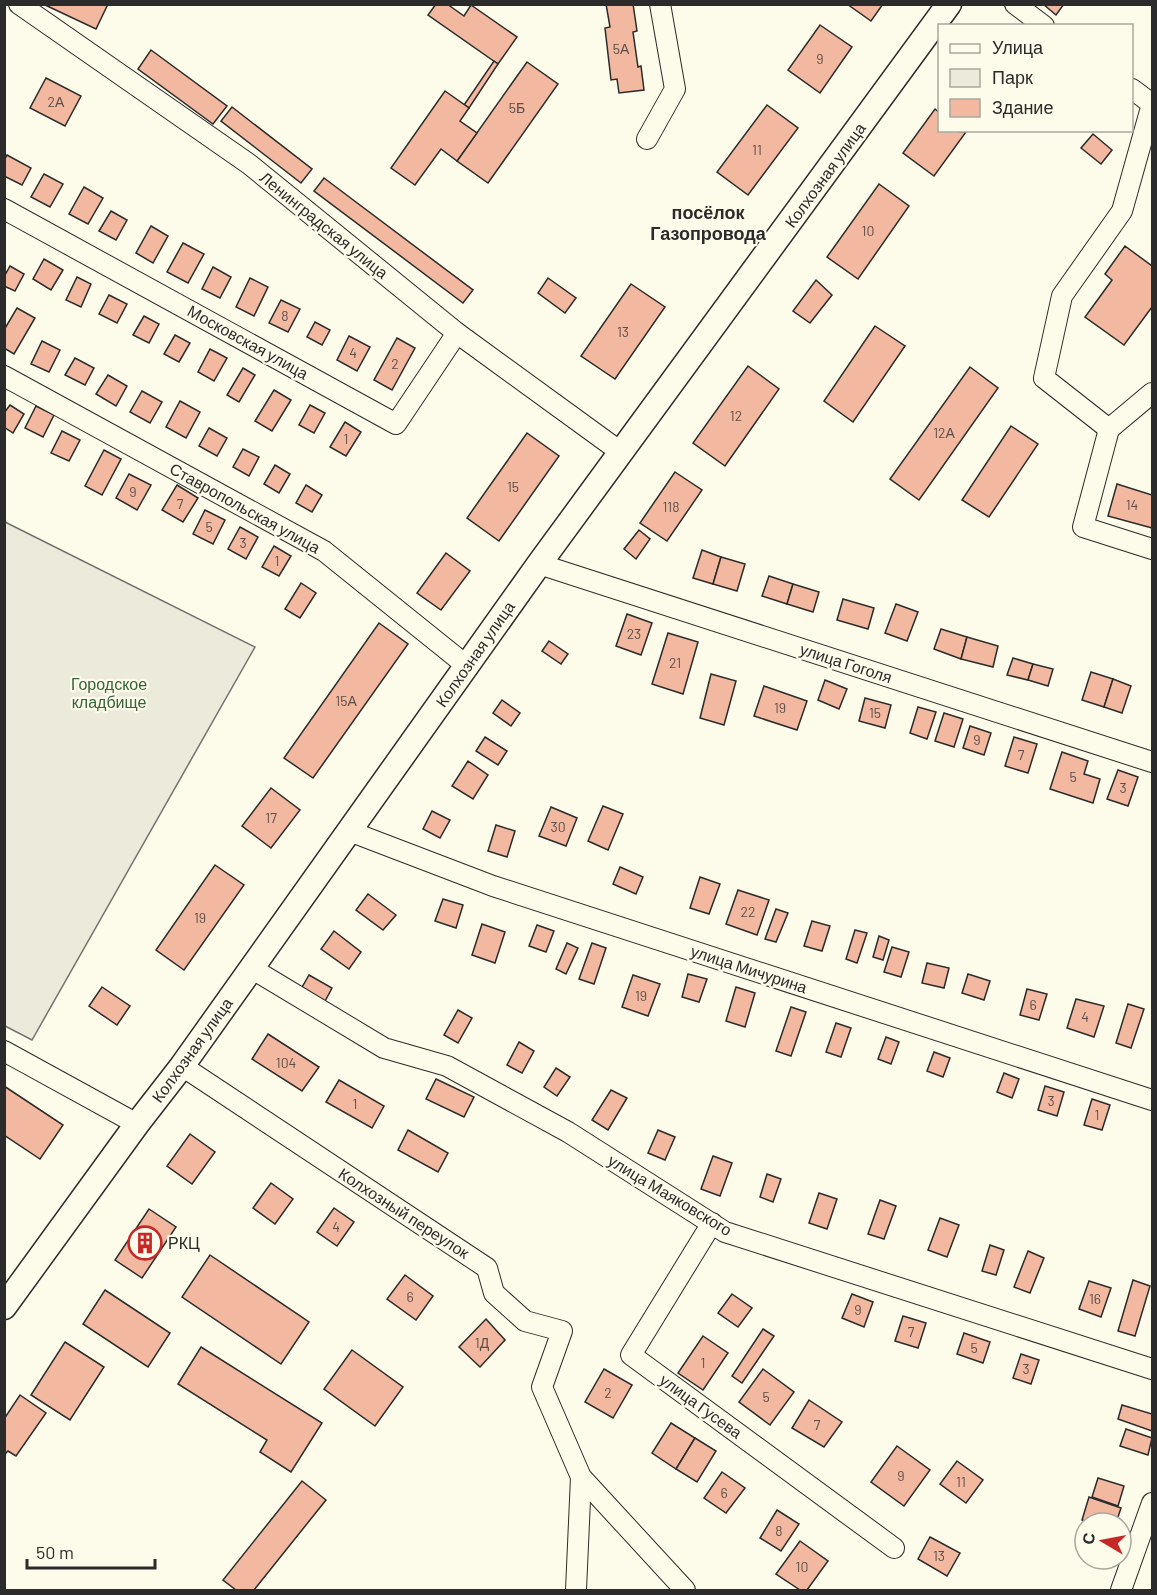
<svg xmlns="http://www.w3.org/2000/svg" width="1157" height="1595" font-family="Barlow,sans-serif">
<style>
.green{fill:#ecebdb;stroke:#74746e;stroke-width:1.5}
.building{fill:#f2b8a0;stroke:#2b2b2b;stroke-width:1.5}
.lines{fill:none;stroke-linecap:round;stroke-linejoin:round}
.minor-casing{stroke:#2b2b2b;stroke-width:22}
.major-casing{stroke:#2b2b2b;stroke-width:27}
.minor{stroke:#fdfbea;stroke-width:20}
.major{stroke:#fdfbea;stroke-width:24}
.labels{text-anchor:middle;stroke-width:4.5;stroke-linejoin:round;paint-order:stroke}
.number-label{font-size:14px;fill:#5d4e48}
.street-label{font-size:16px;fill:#2b2b2b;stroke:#fdfbea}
.park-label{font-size:16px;fill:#34623c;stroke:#fdfbea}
.poi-label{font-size:16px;fill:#2b2b2b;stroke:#fdfbea;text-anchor:start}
.neighbourhood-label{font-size:18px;font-weight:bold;fill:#2b2b2b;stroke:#fdfbea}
</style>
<rect width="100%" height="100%" fill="#fdfbea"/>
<polygon class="green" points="5,522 255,647 32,1040 5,1026"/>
<g class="building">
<polygon points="43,4 108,4 96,29"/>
<polygon points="436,4 447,4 464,16 471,5 517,37 498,64 428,15"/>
<polygon points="606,4 633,4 637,31 633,32 638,67 641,66 644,90 619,93 617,79 611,80 605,28 610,27"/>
<polygon points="847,4 883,4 871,21"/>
<polygon points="1043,4 1064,4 1056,15"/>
<polygon points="820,25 852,47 820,93 788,70"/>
<polygon points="151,50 227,106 213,124 138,69"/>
<polygon points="494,61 498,64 469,108 464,105"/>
<polygon points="527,62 558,84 488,183 457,161"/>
<polygon points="46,78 81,96 65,126 30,108"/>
<polygon points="445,91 469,108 460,121 477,133 457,161 441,149 415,185 391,168"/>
<polygon points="767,105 798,128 748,195 717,172"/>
<polygon points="232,107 312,169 301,183 221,121"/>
<polygon points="935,109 940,113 940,130 966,132 934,176 903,153"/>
<polygon points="1093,134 1112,150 1101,164 1081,148"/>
<polygon points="7,155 31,168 22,185 4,176 4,160"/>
<polygon points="44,174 63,184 50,207 31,197"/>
<polygon points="324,178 473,290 463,303 314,191"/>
<polygon points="879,184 909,206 858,279 827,257"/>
<polygon points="84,187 103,198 88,224 69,214"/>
<polygon points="111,211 127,220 116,240 99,231"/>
<polygon points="151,226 168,236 153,263 136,253"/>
<polygon points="183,243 204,254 188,283 167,272"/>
<polygon points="1125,246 1152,266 1152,307 1124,345 1085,317 1112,280 1105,274"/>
<polygon points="44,259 63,270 51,290 33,279"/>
<polygon points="10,266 24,274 15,291 4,286 4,277"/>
<polygon points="213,267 231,277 220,298 202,289"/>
<polygon points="77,277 91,284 81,307 66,300"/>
<polygon points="250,278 268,287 254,316 236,307"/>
<polygon points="548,278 576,298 565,313 538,293"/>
<polygon points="816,280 832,295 810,323 793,311"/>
<polygon points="631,284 665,307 615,379 581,356"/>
<polygon points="109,295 127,304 117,323 99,314"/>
<polygon points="281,300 300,309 288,332 269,323"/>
<polygon points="17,308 35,318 14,354 4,348 4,330"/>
<polygon points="144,316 159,324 149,343 133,335"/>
<polygon points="315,322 330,330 322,345 307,337"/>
<polygon points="875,326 905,346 853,422 824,401"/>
<polygon points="175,335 190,343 179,362 164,354"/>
<polygon points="349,336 370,347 357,371 337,360"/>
<polygon points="397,338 415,348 392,390 374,380"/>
<polygon points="42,341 60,350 49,372 31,364"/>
<polygon points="210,349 227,358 214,381 198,372"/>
<polygon points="75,358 94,368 85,385 65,375"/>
<polygon points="748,366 779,389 725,466 693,443"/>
<polygon points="970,367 998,388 919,500 890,479"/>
<polygon points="243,368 255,375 239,402 227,395"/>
<polygon points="108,375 127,386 116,406 96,394"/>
<polygon points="274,390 291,400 272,431 255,421"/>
<polygon points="142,391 162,402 150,423 130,412"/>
<polygon points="180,401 200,412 186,438 166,427"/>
<polygon points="10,405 24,414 13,433 4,427 4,413"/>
<polygon points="310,405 325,413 314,433 299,425"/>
<polygon points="36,406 54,415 43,437 25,428"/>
<polygon points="345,422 361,432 346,456 330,447"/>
<polygon points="1011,426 1038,444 989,517 962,500"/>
<polygon points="209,428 227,438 217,456 199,446"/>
<polygon points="62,431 80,440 69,461 51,453"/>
<polygon points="527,433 559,456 499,541 467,518"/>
<polygon points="243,449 259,457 249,476 233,467"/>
<polygon points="104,450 121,459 102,495 85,486"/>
<polygon points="275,465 290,474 279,493 264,484"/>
<polygon points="675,472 702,490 667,541 640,523"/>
<polygon points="129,474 151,485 137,510 116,498"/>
<polygon points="1117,484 1152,495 1152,528 1108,516"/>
<polygon points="177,485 198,498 183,522 162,510"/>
<polygon points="306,485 322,495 312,512 296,503"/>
<polygon points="205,510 225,520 213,544 193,534"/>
<polygon points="240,527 258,537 246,559 228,549"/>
<polygon points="639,530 650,539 636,559 624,549"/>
<polygon points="274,546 291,556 279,576 262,567"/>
<polygon points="702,550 721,557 713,584 693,578"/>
<polygon points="446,553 470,571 441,610 417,593"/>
<polygon points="721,557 745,564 737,591 713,584"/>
<polygon points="769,576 793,584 787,604 762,596"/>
<polygon points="301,583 316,593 300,618 285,609"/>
<polygon points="793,584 819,592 813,612 787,604"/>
<polygon points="843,599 874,608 868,629 837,620"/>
<polygon points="896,604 918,612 907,641 885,633"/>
<polygon points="627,614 652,623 641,655 616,646"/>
<polygon points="379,623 408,644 313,778 284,758"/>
<polygon points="941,629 967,637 961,659 934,649"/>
<polygon points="668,633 698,642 683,694 652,684"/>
<polygon points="967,637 998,646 993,667 961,659"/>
<polygon points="549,641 568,654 561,664 542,651"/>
<polygon points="1013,658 1033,664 1028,680 1007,675"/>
<polygon points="1033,664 1053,669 1048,686 1028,680"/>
<polygon points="1091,672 1113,679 1104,707 1082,700"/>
<polygon points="711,674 736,681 724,725 700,718"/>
<polygon points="1113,679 1131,686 1122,713 1104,707"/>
<polygon points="825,680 847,689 839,709 818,700"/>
<polygon points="764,686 807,701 797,730 754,716"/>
<polygon points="865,698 891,705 885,728 859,721"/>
<polygon points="502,700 520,713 511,726 493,713"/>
<polygon points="918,707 936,712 927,739 910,733"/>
<polygon points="944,713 963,719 954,747 935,741"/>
<polygon points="970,726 991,733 984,755 963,748"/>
<polygon points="485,737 507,751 498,765 476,751"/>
<polygon points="1014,737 1037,744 1028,773 1005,766"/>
<polygon points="1062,752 1088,761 1084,774 1100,779 1093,803 1050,789"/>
<polygon points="468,761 488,775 473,799 452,786"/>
<polygon points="1118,770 1138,777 1128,806 1107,799"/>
<polygon points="271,788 300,810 271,848 242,826"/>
<polygon points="603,806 623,814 608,850 588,841"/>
<polygon points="551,807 577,818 566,846 539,836"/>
<polygon points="432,811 450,820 440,838 423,829"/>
<polygon points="496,825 515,831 507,857 488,851"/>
<polygon points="215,865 244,885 184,970 156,950"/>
<polygon points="620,867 643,877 636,894 613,884"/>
<polygon points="700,877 720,884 709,914 690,908"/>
<polygon points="738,890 769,900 757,935 726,924"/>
<polygon points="368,894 396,915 383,930 356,910"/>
<polygon points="443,899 463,905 456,928 435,921"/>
<polygon points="776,909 788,913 776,942 765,939"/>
<polygon points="812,921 830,926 822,951 804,946"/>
<polygon points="482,924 505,932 495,963 472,955"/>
<polygon points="537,925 554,931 546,952 529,946"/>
<polygon points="855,930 867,933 857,963 846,959"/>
<polygon points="334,931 361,952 349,969 321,949"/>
<polygon points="879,936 889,940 883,960 873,957"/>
<polygon points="567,943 578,948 566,974 556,969"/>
<polygon points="592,943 606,948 594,984 579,979"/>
<polygon points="892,947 909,952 901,977 884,972"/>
<polygon points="927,963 949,968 944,988 922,983"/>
<polygon points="688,974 707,979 699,1002 682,997"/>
<polygon points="968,974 990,981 984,1000 962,993"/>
<polygon points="309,975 332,988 324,1003 301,989"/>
<polygon points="633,975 660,984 648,1016 622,1007"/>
<polygon points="102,987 130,1006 117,1025 89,1006"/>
<polygon points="736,987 755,993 745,1027 726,1021"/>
<polygon points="1027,989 1047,994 1039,1020 1020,1015"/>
<polygon points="1076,999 1104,1006 1094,1037 1067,1028"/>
<polygon points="1128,1004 1144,1009 1131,1048 1116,1043"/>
<polygon points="791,1007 806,1012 791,1056 776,1051"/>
<polygon points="458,1010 472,1018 458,1043 444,1035"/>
<polygon points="836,1023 851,1028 841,1057 826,1052"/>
<polygon points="268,1034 319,1067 302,1091 252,1059"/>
<polygon points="886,1037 899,1042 891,1064 878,1059"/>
<polygon points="519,1042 534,1051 522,1073 507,1065"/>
<polygon points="934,1052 950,1058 943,1077 927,1071"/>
<polygon points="556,1068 570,1077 557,1096 544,1087"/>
<polygon points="1004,1073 1019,1079 1012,1098 997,1092"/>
<polygon points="436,1079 474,1097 464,1117 426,1099"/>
<polygon points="339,1080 384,1106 372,1128 326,1102"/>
<polygon points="4,1086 63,1125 40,1159 4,1135"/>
<polygon points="1045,1086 1064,1092 1057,1116 1038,1110"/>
<polygon points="611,1090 627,1098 608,1130 592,1120"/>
<polygon points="1092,1099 1110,1105 1102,1130 1084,1125"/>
<polygon points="408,1130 448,1153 438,1172 398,1150"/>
<polygon points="658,1130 675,1137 665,1160 648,1153"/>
<polygon points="190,1134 215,1152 192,1184 167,1166"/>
<polygon points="713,1156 732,1163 720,1196 701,1189"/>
<polygon points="767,1174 781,1179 773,1202 760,1197"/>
<polygon points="271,1183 293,1199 275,1224 253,1208"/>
<polygon points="819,1193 837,1199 827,1229 809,1223"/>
<polygon points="880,1200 896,1206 884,1239 868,1234"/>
<polygon points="334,1208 354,1222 337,1246 317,1232"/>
<polygon points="149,1209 176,1227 142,1278 115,1260"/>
<polygon points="940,1218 959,1225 947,1257 928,1250"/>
<polygon points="990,1245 1004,1250 996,1275 982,1271"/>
<polygon points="1028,1251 1044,1258 1030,1293 1014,1287"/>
<polygon points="210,1255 309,1322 281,1364 182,1297"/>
<polygon points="405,1275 433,1296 416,1320 387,1299"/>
<polygon points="1133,1280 1150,1286 1135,1336 1118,1331"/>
<polygon points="1089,1281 1111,1288 1101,1317 1079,1309"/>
<polygon points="105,1290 170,1333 148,1367 83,1324"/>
<polygon points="732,1294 752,1308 738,1327 718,1313"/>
<polygon points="852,1294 873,1302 864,1327 842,1318"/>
<polygon points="903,1316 926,1323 918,1348 895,1341"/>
<polygon points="486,1319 505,1340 480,1367 459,1347"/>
<polygon points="763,1329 774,1336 742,1383 732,1376"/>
<polygon points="964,1333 990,1342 983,1363 957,1354"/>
<polygon points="703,1336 728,1353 703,1390 678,1373"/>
<polygon points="65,1342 104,1367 70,1420 31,1395"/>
<polygon points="201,1347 322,1423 291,1472 260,1452 267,1440 178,1384"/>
<polygon points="352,1350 403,1387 375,1426 324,1389"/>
<polygon points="1021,1354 1039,1360 1031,1384 1013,1378"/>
<polygon points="604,1369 632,1385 613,1418 585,1402"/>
<polygon points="763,1369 794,1392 770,1425 739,1402"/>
<polygon points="20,1395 46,1413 16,1456 8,1451 4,1455 4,1419"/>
<polygon points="809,1400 842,1422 824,1447 792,1428"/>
<polygon points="1122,1405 1152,1414 1152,1431 1118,1419"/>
<polygon points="671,1423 695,1438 676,1469 652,1453"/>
<polygon points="1126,1429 1152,1438 1148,1455 1120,1446"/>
<polygon points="695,1438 716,1451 697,1482 676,1469"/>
<polygon points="897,1446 930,1470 904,1506 871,1482"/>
<polygon points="957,1461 983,1480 966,1503 940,1484"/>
<polygon points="722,1472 745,1488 726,1513 704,1498"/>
<polygon points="1098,1478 1124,1486 1118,1506 1092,1497"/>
<polygon points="302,1481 326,1500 254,1590 236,1590 223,1580"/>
<polygon points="1089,1497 1121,1508 1116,1523 1091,1523 1082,1520"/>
<polygon points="777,1510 799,1524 781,1551 760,1538"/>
<polygon points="930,1537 960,1553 947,1576 918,1559"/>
<polygon points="800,1541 828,1561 807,1590 800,1590 776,1574"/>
</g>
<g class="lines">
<defs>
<g id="minor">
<polyline points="19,4 249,164 457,333 622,453"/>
<polyline points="1015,4 1044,26"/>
<polyline points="1132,89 1152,104 1122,211 1062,296 1044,378 1109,429 1152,393"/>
<polyline points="647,139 675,89 660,4"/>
<polyline points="4,209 396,424 457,333"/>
<polyline points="4,376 324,551 467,666"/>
<polyline points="1109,429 1083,527 1152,549"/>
<polyline points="539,564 1152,762"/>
<polyline points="349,831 493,886 1152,1100"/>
<polyline points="251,968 384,1048 447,1066 568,1132 725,1232 1152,1369"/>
<polyline points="4,1051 137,1124"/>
<polyline points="182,1066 487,1268 494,1293 525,1321 562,1331 542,1387 581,1477 685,1590"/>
<polyline points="712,1223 631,1355 894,1548"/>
<polyline points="576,1590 581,1477"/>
<polyline points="1121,1590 1152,1503"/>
</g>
<polyline id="major" points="4,1307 137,1124 182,1066 539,564 949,4"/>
</defs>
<use href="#minor" class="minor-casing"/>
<use href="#major" class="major-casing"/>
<use href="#minor" class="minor"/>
<use href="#major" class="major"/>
</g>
<defs>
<symbol id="building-ring" viewBox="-11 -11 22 22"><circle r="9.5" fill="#fdfbea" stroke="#c62828" stroke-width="1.5"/><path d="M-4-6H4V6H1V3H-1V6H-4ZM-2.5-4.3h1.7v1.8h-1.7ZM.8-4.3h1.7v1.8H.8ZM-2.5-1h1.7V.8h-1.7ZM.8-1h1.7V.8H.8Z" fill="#c62828"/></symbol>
</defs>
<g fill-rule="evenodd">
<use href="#building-ring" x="126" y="1224" width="38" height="38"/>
</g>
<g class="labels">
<g class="number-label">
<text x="621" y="54">5А</text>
<text x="820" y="64">9</text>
<text x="56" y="107">2А</text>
<text x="517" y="113">5Б</text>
<text x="757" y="155">11</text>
<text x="868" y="236">10</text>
<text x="285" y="321">8</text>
<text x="623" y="337">13</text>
<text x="353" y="358">4</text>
<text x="395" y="369">2</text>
<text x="736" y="421">12</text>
<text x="944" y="438">12А</text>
<text x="346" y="444">1</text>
<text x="513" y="492">15</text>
<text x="133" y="497">9</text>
<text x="180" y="509">7</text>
<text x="1132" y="510">14</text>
<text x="671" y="512">118</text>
<text x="209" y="532">5</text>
<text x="243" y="548">3</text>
<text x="277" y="566">1</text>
<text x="634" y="639">23</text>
<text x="675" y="668">21</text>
<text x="346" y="706">15А</text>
<text x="780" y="713">19</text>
<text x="875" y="718">15</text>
<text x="977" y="745">9</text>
<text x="1021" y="760">7</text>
<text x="1073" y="782">5</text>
<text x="1123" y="793">3</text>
<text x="271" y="823">17</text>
<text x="558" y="832">30</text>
<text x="748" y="917">22</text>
<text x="200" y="923">19</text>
<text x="641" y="1001">19</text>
<text x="1033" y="1010">6</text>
<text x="1085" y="1022">4</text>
<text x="286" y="1068">104</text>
<text x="1051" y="1106">3</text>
<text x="355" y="1109">1</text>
<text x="1097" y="1120">1</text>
<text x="336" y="1232">4</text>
<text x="410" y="1302">6</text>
<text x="1095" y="1304">16</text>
<text x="858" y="1315">9</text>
<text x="911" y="1337">7</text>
<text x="482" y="1348">1Д</text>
<text x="974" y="1353">5</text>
<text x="703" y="1368">1</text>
<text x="1026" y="1374">3</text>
<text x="608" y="1398">2</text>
<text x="766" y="1402">5</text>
<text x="817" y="1430">7</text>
<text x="901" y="1481">9</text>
<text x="961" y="1487">11</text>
<text x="724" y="1498">6</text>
<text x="779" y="1536">8</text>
<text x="939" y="1561">13</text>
<text x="802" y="1572">10</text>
</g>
<g class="street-label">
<text transform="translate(825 175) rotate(-54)" y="6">Колхозная улица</text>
<text transform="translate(324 225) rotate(39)" y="6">Ленинградская улица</text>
<text transform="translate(248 342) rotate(29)" y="6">Московская улица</text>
<text transform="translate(245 508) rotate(29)" y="6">Ставропольская улица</text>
<text transform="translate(475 654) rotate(-55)" y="6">Колхозная улица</text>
<text transform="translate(846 663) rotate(18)" y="6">улица Гоголя</text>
<text transform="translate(749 969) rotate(18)" y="6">улица Мичурина</text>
<text transform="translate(192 1050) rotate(-54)" y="6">Колхозная улица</text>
<text transform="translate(670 1195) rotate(31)" y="6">улица Маяковского</text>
<text transform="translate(404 1213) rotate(33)" y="6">Колхозный переулок</text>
<text transform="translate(701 1406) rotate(36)" y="6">улица Гусева</text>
</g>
<g class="park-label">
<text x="109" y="690">Городское<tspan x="109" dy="18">кладбище</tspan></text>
</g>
<g class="poi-label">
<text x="168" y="1249">РКЦ</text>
</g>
<g class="neighbourhood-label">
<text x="708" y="219">посёлок<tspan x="708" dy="21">Газопровода</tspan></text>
</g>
</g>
<rect width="1157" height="1595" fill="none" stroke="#2b2b2b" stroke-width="12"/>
<rect x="938" y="24" width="195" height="108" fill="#fdfbea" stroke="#a9a89e" stroke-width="1.5"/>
<rect x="950" y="44" width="30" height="9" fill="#fdfbea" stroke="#a9a89e" stroke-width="1.5"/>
<text x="992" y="54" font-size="18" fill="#2b2b2b">Улица</text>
<rect x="950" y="69" width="30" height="18" fill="#ecebdb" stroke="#a9a89e" stroke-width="1.5"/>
<text x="992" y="84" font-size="18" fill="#2b2b2b">Парк</text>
<rect x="950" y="99" width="30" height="18" fill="#f2b8a0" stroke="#a9a89e" stroke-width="1.5"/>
<text x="992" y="114" font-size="18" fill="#2b2b2b">Здание</text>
<g transform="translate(1103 1541) rotate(280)"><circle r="28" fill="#fdfbea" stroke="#a9a89e" stroke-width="1.5"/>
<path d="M0-4.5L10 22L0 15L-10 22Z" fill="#c62828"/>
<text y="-9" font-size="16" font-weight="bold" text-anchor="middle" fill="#2b2b2b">С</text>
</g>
<path d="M27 1559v9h128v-9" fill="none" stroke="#2b2b2b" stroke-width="3"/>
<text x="36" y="1559" font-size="18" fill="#2b2b2b" stroke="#fdfbea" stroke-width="4.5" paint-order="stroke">50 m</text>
</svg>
